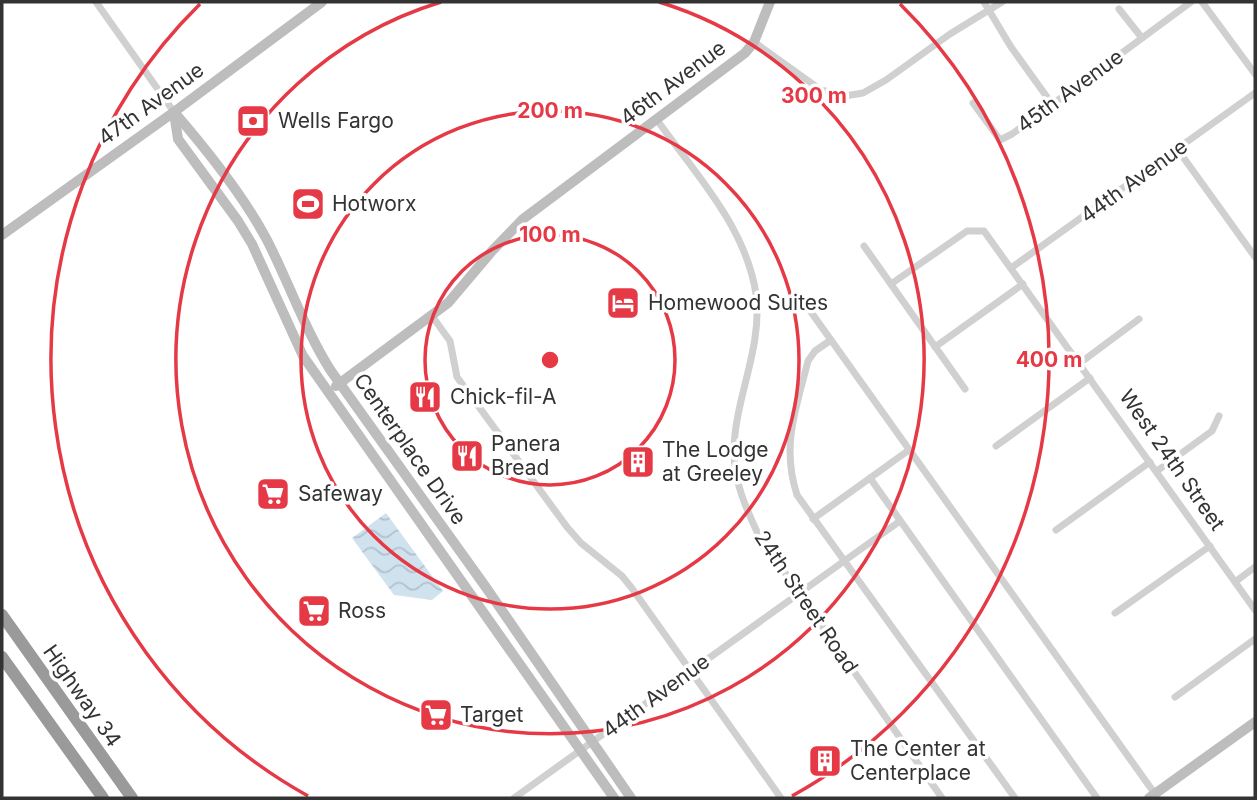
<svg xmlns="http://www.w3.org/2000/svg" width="1257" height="800" font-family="Inter,sans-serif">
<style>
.water{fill:url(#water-waves)}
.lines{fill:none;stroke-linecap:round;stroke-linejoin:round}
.street{stroke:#d0d0d0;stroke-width:7}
.secondary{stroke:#bdbdbd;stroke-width:10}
.highway{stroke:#9a9a9a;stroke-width:12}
.ring{fill:none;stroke:#e63946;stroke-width:3.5}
.labels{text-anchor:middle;stroke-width:7;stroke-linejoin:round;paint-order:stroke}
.street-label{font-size:21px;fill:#333;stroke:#fff}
.poi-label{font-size:21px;fill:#333;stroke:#fff;text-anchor:start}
.centre{fill:#e63946;stroke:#fff;stroke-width:3.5}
.ring-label{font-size:21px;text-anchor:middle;font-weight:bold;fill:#e63946;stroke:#fff;stroke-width:7;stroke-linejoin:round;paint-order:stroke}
</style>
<defs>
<pattern id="water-waves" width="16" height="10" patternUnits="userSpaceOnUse" patternTransform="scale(1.75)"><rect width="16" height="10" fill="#cfe2ee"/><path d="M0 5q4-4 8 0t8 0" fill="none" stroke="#b2c2cd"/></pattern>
</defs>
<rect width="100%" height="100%" fill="#fff"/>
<polygon class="water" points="386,513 443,591 432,600 394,595 352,538"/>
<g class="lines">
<g class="street">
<polyline points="96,2 174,112"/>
<polyline points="984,2 1011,47 1052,104"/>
<polyline points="1202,2 1255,74"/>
<polyline points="1119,9 1142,38"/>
<polyline points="754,42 821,90 845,96 863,93 886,80 950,34 1002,2"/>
<polyline points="973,103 1000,140 1012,134 1191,2"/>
<path d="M657 120C695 173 746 227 756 294 763 349 734 399 734 452 734 482 746 508 758 534L942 798"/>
<polyline points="1178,150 1255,257"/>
<polyline points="864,246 965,389"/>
<polyline points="1011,268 1255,93"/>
<polyline points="891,284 967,231 984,231 1255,610"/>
<polyline points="801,298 1155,794"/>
<polyline points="432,316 450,341 457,377 567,527 581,543 622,576 631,587 781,798"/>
<path d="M831 340 815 351 808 361C796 409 781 446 797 495L1015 798"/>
<polyline points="935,347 1023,284"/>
<polyline points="1080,363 1139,319"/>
<polyline points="996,446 1090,378"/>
<polyline points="1157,471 1212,431 1219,416"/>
<polyline points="870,478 1097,798"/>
<polyline points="813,519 909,450"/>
<polyline points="1056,530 1150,462"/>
<polyline points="1235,582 1255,567"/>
<polyline points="1115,613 1210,546"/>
<polyline points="1175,697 1255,639"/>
<polyline points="514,798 900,521"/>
</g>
<g class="secondary">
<path d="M174 112C207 150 243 195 267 240 289 283 305 330 331 371L485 586 631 798"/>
<polyline points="174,113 178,139 238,221 252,244 303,356 614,798"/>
<polyline points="2,235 174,112 322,2"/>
<polyline points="336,386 448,303 492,251 523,219 745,53 754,42 770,2"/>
<polyline points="1149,798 1255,722"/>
</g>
<g class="highway">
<polyline points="2,615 132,798"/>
<polyline points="2,657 103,798"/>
</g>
</g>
<g class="ring">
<circle cx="550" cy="360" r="125"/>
<circle cx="550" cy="360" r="249"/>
<path d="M659 2A374 374 0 1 1 441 2"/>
<path d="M308 796A499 499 0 0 1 200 4M900 4A499 499 0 0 1 792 796"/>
</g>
<defs>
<symbol id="bank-square" viewBox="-11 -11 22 22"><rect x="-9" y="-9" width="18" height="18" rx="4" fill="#e63946" stroke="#fff"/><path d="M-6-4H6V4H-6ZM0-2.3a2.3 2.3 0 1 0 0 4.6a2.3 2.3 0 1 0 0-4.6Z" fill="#fff"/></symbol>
<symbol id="stadium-square" viewBox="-11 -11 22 22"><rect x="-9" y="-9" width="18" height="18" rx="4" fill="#e63946" stroke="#fff"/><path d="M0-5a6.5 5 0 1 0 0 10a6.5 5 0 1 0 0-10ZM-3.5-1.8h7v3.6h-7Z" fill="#fff"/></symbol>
<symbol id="hotel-square" viewBox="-11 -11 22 22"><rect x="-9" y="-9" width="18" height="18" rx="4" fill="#e63946" stroke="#fff"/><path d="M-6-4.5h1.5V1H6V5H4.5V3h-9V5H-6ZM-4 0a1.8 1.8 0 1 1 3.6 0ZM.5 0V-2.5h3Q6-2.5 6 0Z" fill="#fff"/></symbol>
<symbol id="restaurant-square" viewBox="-11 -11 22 22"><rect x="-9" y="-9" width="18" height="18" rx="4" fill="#e63946" stroke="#fff"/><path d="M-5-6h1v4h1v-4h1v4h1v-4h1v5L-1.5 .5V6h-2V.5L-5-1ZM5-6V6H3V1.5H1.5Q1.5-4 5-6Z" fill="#fff"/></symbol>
<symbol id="building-square" viewBox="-11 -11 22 22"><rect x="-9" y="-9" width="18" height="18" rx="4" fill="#e63946" stroke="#fff"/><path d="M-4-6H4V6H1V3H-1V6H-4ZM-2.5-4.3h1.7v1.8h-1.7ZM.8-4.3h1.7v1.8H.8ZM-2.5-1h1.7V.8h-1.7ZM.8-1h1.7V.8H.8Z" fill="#fff"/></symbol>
<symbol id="supermarket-square" viewBox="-11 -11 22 22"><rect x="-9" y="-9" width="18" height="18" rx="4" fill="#e63946" stroke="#fff"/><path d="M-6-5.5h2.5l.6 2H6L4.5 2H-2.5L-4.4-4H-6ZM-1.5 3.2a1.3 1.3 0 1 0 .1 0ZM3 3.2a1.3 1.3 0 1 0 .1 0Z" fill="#fff"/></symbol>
</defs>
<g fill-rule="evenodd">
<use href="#bank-square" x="234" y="102" width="38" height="38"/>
<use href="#stadium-square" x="289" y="185" width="38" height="38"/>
<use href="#hotel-square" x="604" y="284" width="38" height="38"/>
<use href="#restaurant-square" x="406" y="378" width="38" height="38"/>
<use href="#restaurant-square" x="448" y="437" width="38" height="38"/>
<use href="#building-square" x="619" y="443" width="38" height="38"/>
<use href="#supermarket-square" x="254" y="475" width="38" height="38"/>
<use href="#supermarket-square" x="295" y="592" width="38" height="38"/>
<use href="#supermarket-square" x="417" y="696" width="38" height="38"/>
<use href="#building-square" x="806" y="742" width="38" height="38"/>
</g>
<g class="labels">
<g class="street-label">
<text transform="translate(673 83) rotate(-37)" y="7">46th Avenue</text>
<text transform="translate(1070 91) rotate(-36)" y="7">45th Avenue</text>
<text transform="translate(151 104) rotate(-36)" y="7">47th Avenue</text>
<text transform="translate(1134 181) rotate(-36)" y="7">44th Avenue</text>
<text transform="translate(410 449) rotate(55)" y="7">Centerplace Drive</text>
<text transform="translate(1172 460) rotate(55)" y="7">West 24th Street</text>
<text transform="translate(806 602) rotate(56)" y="7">24th Street Road</text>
<text transform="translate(82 696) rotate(55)" y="7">Highway 34</text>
<text transform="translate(656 696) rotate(-36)" y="7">44th Avenue</text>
</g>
<g class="poi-label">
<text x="278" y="128">Wells Fargo</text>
<text x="332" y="211">Hotworx</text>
<text x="648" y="310">Homewood Suites</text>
<text x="450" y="404">Chick-fil-A</text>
<text x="491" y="451">Panera<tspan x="491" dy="24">Bread</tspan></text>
<text x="662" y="457">The Lodge<tspan x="662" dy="24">at Greeley</tspan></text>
<text x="298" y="501">Safeway</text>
<text x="338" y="618">Ross</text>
<text x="460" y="722">Target</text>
<text x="850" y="756">The Center at<tspan x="850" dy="24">Centerplace</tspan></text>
</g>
</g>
<circle cx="550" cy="360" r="10" class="centre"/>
<g class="ring-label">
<text x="814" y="103">300 m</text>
<text x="550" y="118">200 m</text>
<text x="550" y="242">100 m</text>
<text x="1049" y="367">400 m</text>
</g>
<rect width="1257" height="800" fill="none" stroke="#333333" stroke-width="7"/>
</svg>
